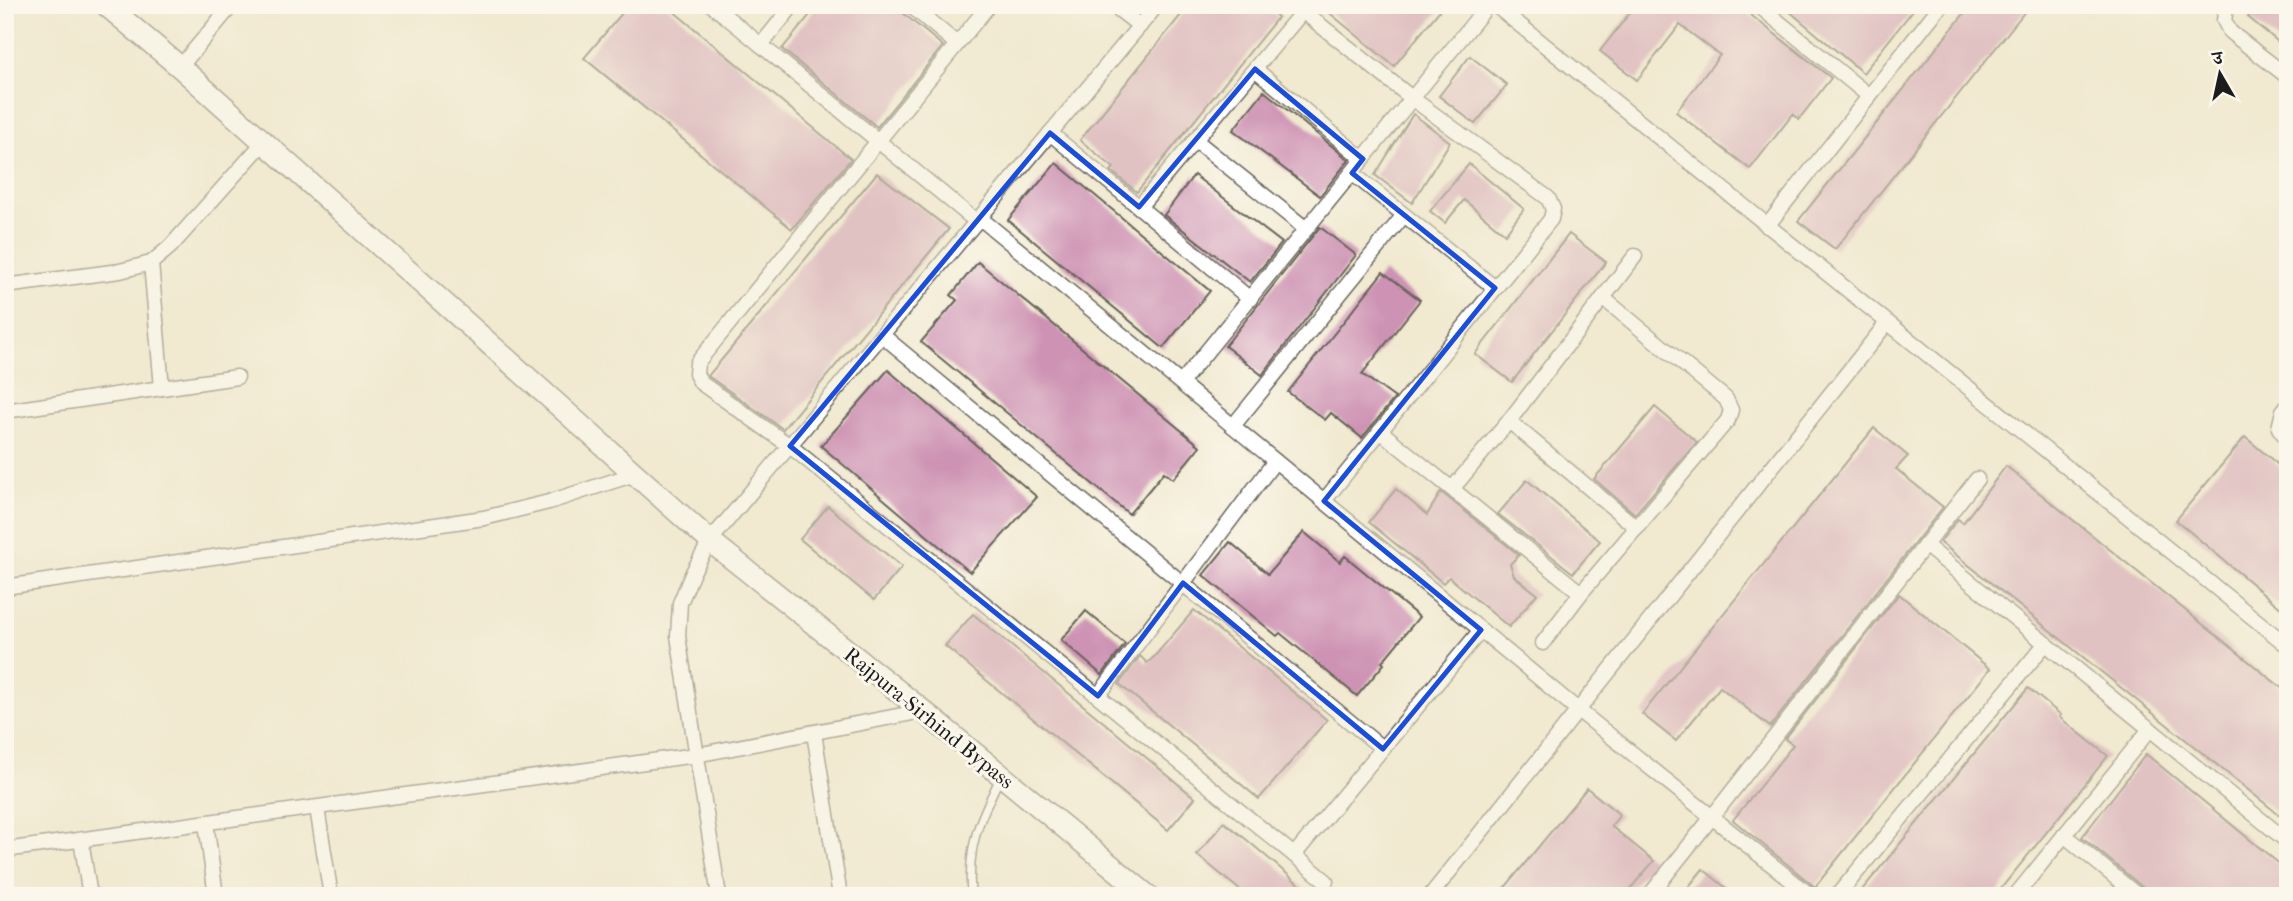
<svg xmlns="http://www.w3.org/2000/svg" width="2293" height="901" font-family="'IM FELL French Canon','Noto Serif Devanagari',serif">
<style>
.building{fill:#ce93b4}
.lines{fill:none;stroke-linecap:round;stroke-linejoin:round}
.service-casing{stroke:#67645b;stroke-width:10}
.minor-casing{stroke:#67645b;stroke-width:17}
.secondary-casing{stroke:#67645b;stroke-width:24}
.service{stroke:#fff;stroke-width:7}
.minor{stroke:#fff;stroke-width:14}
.secondary{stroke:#fff;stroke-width:21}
.marked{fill:none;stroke:#1d4ed8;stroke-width:5;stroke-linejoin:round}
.labels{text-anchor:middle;stroke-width:6;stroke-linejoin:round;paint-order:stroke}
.street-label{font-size:21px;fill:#1c1c1c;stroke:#fbf7ec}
</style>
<rect width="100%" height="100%" fill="#fbf7ec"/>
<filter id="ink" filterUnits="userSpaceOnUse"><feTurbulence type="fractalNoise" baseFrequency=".0143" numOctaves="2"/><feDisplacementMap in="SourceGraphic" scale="14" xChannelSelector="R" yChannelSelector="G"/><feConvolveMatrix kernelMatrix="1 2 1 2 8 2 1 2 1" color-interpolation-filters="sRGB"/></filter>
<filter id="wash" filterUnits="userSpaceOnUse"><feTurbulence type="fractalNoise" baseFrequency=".00686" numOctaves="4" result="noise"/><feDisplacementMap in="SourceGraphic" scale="28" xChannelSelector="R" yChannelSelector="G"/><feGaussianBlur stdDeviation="1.57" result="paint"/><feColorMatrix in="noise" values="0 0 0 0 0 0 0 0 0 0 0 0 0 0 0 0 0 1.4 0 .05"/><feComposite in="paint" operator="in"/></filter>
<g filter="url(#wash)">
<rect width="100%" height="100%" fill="#f1e9d0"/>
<g id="blocks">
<g class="building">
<polygon points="629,5 666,5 851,159 792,229 584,58"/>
<polygon points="818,5 893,5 943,46 877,127 782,49"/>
<polygon points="1189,5 1264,5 1278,17 1137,192 1111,171 1114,168 1080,140"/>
<polygon points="1320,5 1444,5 1394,66"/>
<polygon points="1636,5 1738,5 1831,78 1799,119 1793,114 1750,169 1676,112 1720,55 1717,53 1680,25 1637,80 1600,51"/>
<polygon points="1782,5 1917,5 1863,73"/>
<polygon points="1971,5 2030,5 1835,249 1798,221"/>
<polygon points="2258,5 2288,5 2288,50 2248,17"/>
<polygon points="1470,56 1507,85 1475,124 1439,96"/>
<polygon points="1264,91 1349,160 1320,196 1233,130"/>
<polygon points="1413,114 1450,142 1412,203 1375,175"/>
<polygon points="1056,163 1210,291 1163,348 1008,220"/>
<polygon points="1469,164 1524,209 1505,234 1464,200 1445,223 1430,211"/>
<polygon points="877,173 949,229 783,429 708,376"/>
<polygon points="1194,175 1282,243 1250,282 1164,215"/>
<polygon points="1320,227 1356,255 1262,375 1225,346"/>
<polygon points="1569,234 1606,262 1512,382 1475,354"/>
<polygon points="978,262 1200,446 1173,479 1164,472 1129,514 921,342 957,300 951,295"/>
<polygon points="1383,272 1420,300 1362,374 1395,398 1362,438 1331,413 1325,420 1288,392"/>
<polygon points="888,370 1037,497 970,572 821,446"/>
<polygon points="1655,407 1697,442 1635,514 1594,479"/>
<polygon points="1874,428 1908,456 1896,469 1943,507 1770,727 1720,687 1676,741 1642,714"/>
<polygon points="2245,437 2288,473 2288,614 2176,520"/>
<polygon points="2006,466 2288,693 2288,822 1940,542 1958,519 1963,523"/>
<polygon points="1527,480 1600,541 1573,573 1498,514"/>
<polygon points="1396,489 1427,515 1441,492 1519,555 1510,564 1514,576 1537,594 1509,627 1449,577 1443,583 1369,522"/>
<polygon points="828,506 902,567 874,600 800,539"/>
<polygon points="1304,532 1340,562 1345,556 1419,617 1382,662 1384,664 1357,696 1280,633 1277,636 1203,575 1230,542 1268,574"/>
<polygon points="1899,594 1990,669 1815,887 1733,820 1793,745 1785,739"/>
<polygon points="1194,610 1327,720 1259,799 1119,684 1140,656 1147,663 1154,657"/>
<polygon points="1086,611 1125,644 1102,675 1061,640"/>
<polygon points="973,614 1195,798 1168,830 945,646"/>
<polygon points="2028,688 2061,715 2059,717 2108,756 1995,896 1857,896"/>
<polygon points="2146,754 2288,871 2288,896 2153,896 2082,837"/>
<polygon points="1587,788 1620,815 1611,826 1654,861 1636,882 1625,896 1498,896"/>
<polygon points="1224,822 1247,840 1313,896 1247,896 1212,867 1197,855"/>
<polygon points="1703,869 1736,896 1681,896"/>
</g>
</g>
</g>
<g filter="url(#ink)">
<use href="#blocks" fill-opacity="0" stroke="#67645b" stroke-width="2"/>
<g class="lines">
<defs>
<path id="service" d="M971 896C967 845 979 820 1001 776"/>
<g id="minor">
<polyline points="712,5 977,222"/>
<polyline points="910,5 957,44"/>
<polyline points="989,5 697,363 696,374 701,383 790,446 1326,881"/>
<polyline points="1113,5 1140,26"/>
<polyline points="1295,5 1413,99 1548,198 1553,209 1551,219 1324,501"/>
<polyline points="1495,5 2288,646"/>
<polyline points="1758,5 1869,96"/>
<polyline points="2227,5 2224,20 2230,32 2288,77"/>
<polyline points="761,45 793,5"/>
<polyline points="180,67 232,5"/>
<polyline points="1255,69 1363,159"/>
<polyline points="1050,133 1250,299"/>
<polyline points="1195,140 1306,229"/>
<polyline points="1352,173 1495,288"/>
<polyline points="1139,207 1303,11"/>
<polyline points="980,218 1578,710 1712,817 1649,896"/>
<polyline points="1767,226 1941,5"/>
<polyline points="151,263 162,388"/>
<polyline points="5,286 120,271 151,263 170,247 264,142"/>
<polyline points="882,335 1383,749"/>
<polyline points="1181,383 1488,5"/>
<polyline points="2288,405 2283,411 2279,428 2288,440"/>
<polyline points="5,411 237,377"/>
<polyline points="1509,421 1635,256"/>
<polyline points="1233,426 1404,215"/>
<polyline points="1380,431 1581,593"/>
<polyline points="1452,489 1509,421 1637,528"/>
<polyline points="1925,545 2288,842"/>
<polyline points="5,587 484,518 549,502 635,474"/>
<polyline points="1543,643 1581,593 1728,420 1731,410 1726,399 1603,298"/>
<polyline points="1098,696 1275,461"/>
<polyline points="814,733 840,896"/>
<polyline points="317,808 331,896"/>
<polyline points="206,823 216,896"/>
<polyline points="2064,835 2138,896"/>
<polyline points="81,840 90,896"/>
<polyline points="5,850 696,755 923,711"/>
<polyline points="1294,855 1481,630"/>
<polyline points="719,896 678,636 680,603 693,572 710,541 1157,5"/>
<polyline points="1430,896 1887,323"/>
<polyline points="1811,896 1712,817 1977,479"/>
<polyline points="1837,896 2046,643"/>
<polyline points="2015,896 2150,729"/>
</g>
<polyline id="secondary" points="106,5 180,67 710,541 923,711 1148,896"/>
</defs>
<use href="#service" class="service-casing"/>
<use href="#minor" class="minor-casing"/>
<use href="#secondary" class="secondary-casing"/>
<use href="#service" class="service"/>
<use href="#minor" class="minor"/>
<use href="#secondary" class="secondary"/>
</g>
</g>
<path d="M0 0H2293V901H0ZM1255 69 1363 159 1352 173 1495 288 1324 501 1481 630 1383 749 1183 583 1098 696 790 446 1050 133 1139 207Z" fill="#f1e9d0" fill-opacity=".55" fill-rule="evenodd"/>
<path class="marked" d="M1255 69 1363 159 1352 173 1495 288 1324 501 1481 630 1383 749 1183 583 1098 696 790 446 1050 133 1139 207Z"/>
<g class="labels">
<g class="street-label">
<text transform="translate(929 718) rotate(39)" y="7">Rajpura-Sirhind Bypass</text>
</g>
</g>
<rect width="2293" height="901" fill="none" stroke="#fbf7ec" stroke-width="28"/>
<g transform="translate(2220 74) rotate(351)" stroke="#fbf7ec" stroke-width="5" paint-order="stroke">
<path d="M0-5L12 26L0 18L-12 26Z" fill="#1c1c1c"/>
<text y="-10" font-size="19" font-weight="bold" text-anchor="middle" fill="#1c1c1c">उ</text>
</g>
</svg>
